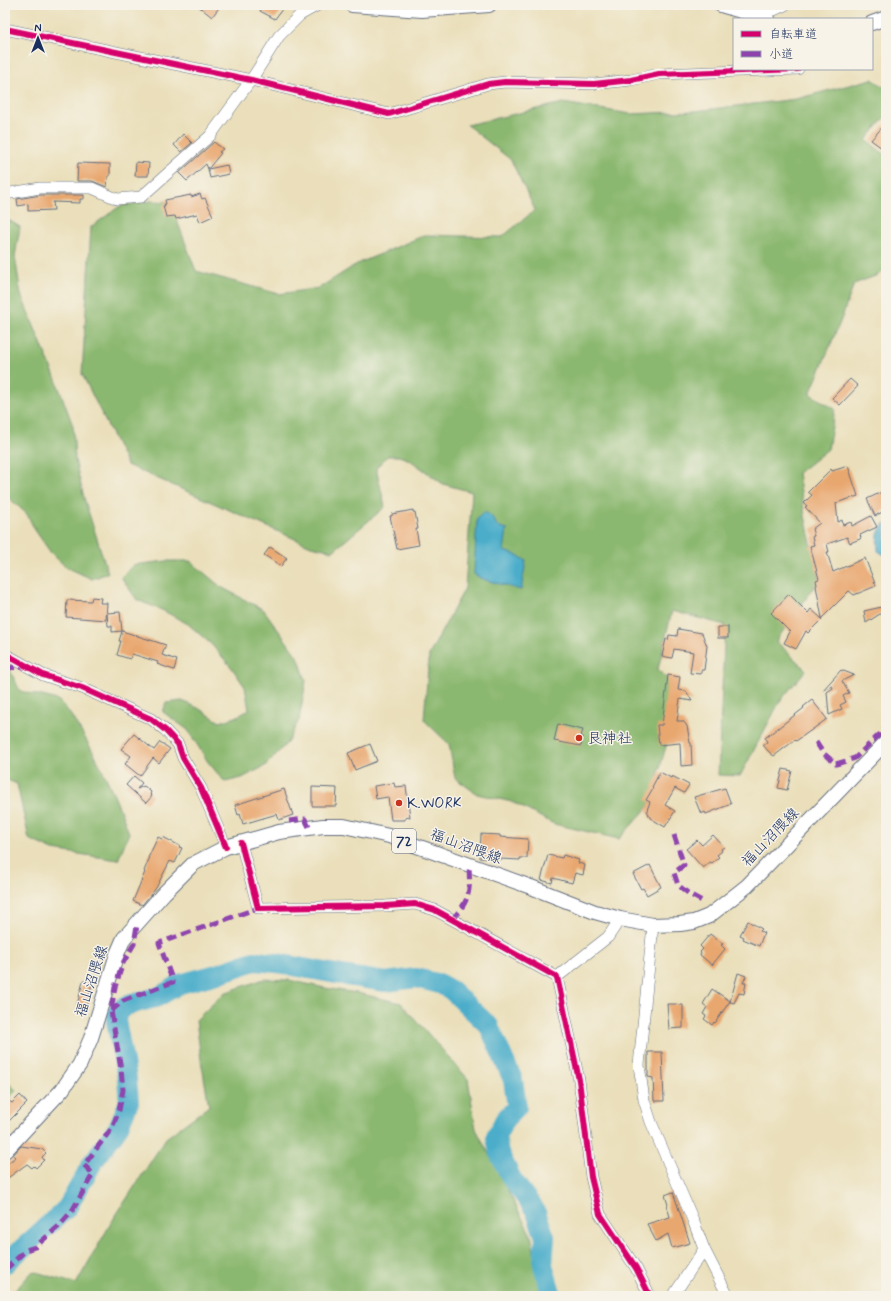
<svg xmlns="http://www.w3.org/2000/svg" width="891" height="1301" font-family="Mynerve,'Klee One',sans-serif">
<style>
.forest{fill:#8bb870;stroke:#537467}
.water{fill:#4badca;stroke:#336e94}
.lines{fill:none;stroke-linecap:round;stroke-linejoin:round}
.river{stroke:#4badca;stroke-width:20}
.building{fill:#e9a76f}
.minor-casing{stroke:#636d7e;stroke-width:12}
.major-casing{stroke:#636d7e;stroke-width:16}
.minor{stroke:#fff;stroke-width:11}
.major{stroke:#fff;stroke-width:14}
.quiet{stroke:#8e44ad;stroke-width:5;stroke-dasharray:10 5;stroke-linecap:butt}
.cycleway-casing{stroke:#f7f3e8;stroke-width:8}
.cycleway{stroke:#d6006c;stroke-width:6}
.poi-dot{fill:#c8321e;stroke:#f7f3e8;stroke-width:1.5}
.labels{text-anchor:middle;stroke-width:3;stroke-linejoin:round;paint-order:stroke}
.shield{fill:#f7f3e8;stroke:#5d6a87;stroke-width:1}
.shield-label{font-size:14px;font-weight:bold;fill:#1b2f5e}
.poi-label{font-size:15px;fill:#1b2f5e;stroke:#f7f3e8;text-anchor:start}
.street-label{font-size:15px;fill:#1b2f5e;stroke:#f7f3e8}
</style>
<rect width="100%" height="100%" fill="#f7f3e8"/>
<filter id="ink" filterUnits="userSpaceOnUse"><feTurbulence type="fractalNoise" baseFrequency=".025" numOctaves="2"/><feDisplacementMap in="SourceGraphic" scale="8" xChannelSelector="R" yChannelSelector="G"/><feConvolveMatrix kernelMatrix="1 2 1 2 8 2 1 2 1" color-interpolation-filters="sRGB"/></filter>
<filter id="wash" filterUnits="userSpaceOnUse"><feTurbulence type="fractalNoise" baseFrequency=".012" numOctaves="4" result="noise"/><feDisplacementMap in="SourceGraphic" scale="16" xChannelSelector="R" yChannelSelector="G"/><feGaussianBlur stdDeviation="0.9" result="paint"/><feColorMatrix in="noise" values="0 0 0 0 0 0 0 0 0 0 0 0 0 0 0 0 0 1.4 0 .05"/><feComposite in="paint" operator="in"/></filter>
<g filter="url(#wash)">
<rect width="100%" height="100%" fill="#eadfba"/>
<g class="forest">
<polygon points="872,79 886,88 886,116 866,140 886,155 886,268 878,275 854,284 841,320 810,394 835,409 828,449 798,473 805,516 819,580 776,641 806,670 780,701 740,776 718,775 725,625 672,611 658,669 671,683 667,743 649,806 619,839 554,824 512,802 477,794 455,778 449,744 424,720 429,655 465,588 472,492 443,484 410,460 399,456 387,456 376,468 385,507 333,551 311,546 127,465 82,374 91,227 120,206 151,201 170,202 196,271 279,294 319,288 357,264 425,235 502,237 535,210 511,160 467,125 563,103 631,114 695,111 796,99"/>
<polygon points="5,218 20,227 15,256 21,295 55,377 73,426 75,460 84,498 108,573 92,579 66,567 51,553 35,530 27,514 9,498 5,487"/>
<polygon points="166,561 190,561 221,587 264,610 299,659 306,681 299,720 287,743 265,766 242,778 225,782 208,762 188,730 163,712 166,703 182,701 198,708 220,722 236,717 249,710 245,687 232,668 211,644 188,624 162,610 137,600 121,577 133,565"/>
<path d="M5 663 7 664 20 691C27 693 54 698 59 701 65 706 73 718 77 725 99 759 115 795 129 833L118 860 53 850 29 839 17 784 5 779Z"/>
<polygon points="264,979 289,980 325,988 357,993 401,1003 468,1079 476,1129 531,1235 542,1296 10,1296 33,1271 76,1284 111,1223 166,1138 209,1106 201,1060 196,1020 224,993"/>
<polygon points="5,1080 16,1090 5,1102"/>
</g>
<g class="water">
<path d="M484 512C492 515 494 519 497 526L507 529 504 551 519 556 526 561 521 590 482 579 474 574 477 519Z"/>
<path d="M886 523V556L878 551C877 540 876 530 886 523Z"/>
</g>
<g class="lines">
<polyline class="river" points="5,1264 67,1208 93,1162 118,1128 129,1102 127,1078 116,1021 117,1013 125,1006 158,997 180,984 217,974 254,961 277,963 347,976 386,982 416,978 440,984 451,990 489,1026 513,1080 517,1107 505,1119 496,1137 499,1153 512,1179 535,1210 545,1237 543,1265 552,1296"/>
</g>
<g id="blocks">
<g class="building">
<polygon points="197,5 221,5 212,17"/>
<polygon points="263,5 285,5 275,19 260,11"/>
<polygon points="886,123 886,151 871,140"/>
<polygon points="183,134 192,143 181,152 174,145"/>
<polygon points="214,142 223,149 219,152 221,153 208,169 206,164 187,181 179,173"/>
<polygon points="136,162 149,163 148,176 135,176"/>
<polygon points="78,163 110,164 110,176 108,176 107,187 92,181 77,181"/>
<polygon points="227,165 229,174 210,178 208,169"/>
<polygon points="200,194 202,199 205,198 213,216 200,222 197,214 176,219 175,216 166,217 163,206 165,206 164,204 166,204 165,200 191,195 191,197"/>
<polygon points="41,195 84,195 84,199 80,199 80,203 53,202 54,210 28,211 28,204 18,206 17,199"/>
<polygon points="850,379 858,386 840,405 832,398"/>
<polygon points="848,466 858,496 836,503 838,522 842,520 843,525 851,522 852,526 871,516 877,527 860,535 861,538 860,539 850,543 847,537 827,544 829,552 827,552 833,572 865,558 876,586 854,595 849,591 822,618 816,586 817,585 816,580 819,579 810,546 814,545 812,537 814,536 812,529 820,523 805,507 807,506 804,503 812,495 808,492 831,469 832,471"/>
<polygon points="886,490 886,510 875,516 867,499"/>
<polygon points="413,510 413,512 415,512 418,529 416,529 419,545 397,549 390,516 392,516 392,514"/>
<polygon points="270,547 287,558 281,566 264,555"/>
<polygon points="789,594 808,613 811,609 822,619 808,633 806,631 796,649 784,643 790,632 771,613"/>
<polygon points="92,597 101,598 100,603 107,603 106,620 66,617 67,600 91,601"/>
<polygon points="886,606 886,610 866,623 864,611"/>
<polygon points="120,612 122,631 112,632 112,626 108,626 107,613"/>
<rect x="718" y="627" width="10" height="11"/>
<polygon points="678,629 702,633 707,646 704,670 701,670 701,674 690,673 693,652 674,649 672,658 662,656 666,639 668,640 669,635 677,636"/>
<polygon points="122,631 166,645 162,655 177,660 174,670 157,664 158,662 132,654 130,659 117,655 121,641 119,641"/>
<polygon points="841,670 854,675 842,681 849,693 843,696 846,702 840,705 842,709 829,715 827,692 833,688 832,686 823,690"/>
<polygon points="668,675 680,677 678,690 686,691 692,701 680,699 677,721 683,721 687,726 690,743 691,743 692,765 681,766 680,743 659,745 657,725 662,725"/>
<polygon points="812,700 827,719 796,741 795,740 774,756 769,752 763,745 767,742 765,738 804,708 803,707"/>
<polygon points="558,724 583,730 581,736 583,737 581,746 554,741"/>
<polygon points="134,734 154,750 160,742 170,749 159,763 153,758 140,776 125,764 131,756 121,749"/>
<polygon points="370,744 377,761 355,770 348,753"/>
<polygon points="783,769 792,771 787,790 778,788"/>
<polygon points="660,772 671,778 672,776 689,785 684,793 675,788 665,805 675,811 665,827 650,818 647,810 650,802 646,800 653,788 652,787"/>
<polygon points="134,776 142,783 137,789 144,786 151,792 150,794 152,796 146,803 126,785"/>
<polygon points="394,783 395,787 406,786 410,817 405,818 405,820 391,820 388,797 376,799 374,786"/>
<polygon points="312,787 337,788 336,806 312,806"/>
<polygon points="725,788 731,804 706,814 705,812 701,814 694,797"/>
<polygon points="284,789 293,815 279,820 277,814 243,824 240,814 238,815 235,805"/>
<polygon points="481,834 500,835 500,837 528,839 527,858 520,858 520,860 500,859 499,860 480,858"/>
<polygon points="713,835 724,847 721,849 722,851 717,855 719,857 712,863 710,862 703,868 686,849 697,840 702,845"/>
<polygon points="158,837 162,839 163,837 180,846 179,847 182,848 175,863 170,861 156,888 142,905 133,901 145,872 144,871 149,859 148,858"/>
<polygon points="548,855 562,858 563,855 579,860 578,863 585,865 583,875 575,873 572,883 553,878 552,883 541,880"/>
<polygon points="650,865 661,887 647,895 643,888 641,889 633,874"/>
<polygon points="748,921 762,929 760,931 764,933 759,946 743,939 744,937 740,935"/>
<polygon points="710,934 723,944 721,945 725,949 712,965 700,955 701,953 700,952 703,949 700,946"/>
<polygon points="738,973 746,976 743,983 746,983 744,994 739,993 734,1003 730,1002"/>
<polygon points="83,981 92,983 86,1008 77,1006"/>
<polygon points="712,989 730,1001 715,1023 714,1022 712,1025 704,1019 706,1016 703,1014 707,1007 703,1004"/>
<polygon points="667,1004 677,1004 678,1005 683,1005 683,1028 669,1029"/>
<polygon points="648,1052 662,1052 664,1101 654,1101 653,1078 648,1077"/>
<polygon points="20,1095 27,1103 5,1125 5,1105 9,1101 12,1103"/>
<polygon points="21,1146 42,1149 46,1153 42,1157 44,1160 36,1168 34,1166 32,1168 27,1164 5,1180 5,1165 16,1157 13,1155"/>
<polygon points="673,1192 690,1243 672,1248 668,1234 656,1241 647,1224 670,1217 667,1206 668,1205 665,1195"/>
</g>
</g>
</g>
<g filter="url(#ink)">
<use href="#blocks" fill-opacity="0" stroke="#636d7e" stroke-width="1"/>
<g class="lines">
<defs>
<g id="minor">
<polyline points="752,14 774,10 785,5"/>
<polyline points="5,29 251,80 389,114 488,84 505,82 594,84 631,80 659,74 798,69"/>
<polyline points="5,194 40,188 92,188 117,199 141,197 210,136 251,80 279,36 300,15 318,5"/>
<polyline points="5,654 43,675 82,688 151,719 165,730 178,744 183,758 201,788 226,847"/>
<polyline points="241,843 258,908 385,906 415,904 435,910 557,977 579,1080 591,1177 600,1214 636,1268 650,1296"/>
<polyline points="653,925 639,1065 644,1100 651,1122 693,1220 704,1249 728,1296"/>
<polyline points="557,977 608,937 620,919"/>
<polyline points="673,1296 695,1263 704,1249"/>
</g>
<g id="major">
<polyline points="352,5 422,10 489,5"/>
<polyline points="721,5 768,19"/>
<polyline points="872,23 886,18"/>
<polyline points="5,1151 62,1090 80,1064 91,1038 117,954 124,938 164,893 193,864 226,847 279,832 323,826 344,826 389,836 531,887 595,912 620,919 653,925 680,924 694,922 709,916 747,886 886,742"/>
</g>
</defs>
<use href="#minor" class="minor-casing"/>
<use href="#major" class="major-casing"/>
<use href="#minor" class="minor"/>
<use href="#major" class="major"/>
<g class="quiet">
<polyline points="5,668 25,667"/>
<polyline points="816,742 823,753 836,764 855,758 883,731 886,726"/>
<polyline points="289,821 305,819 309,827"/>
<polyline points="674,835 684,865 674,873 678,885 689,894 702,901"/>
<path d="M452 919C471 900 470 890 469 865"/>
<polyline points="111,1011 123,1001 173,982 159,943 258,908"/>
<polyline points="5,1270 26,1250 35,1247 59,1226 72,1211 93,1174 84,1165 112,1128 119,1110 123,1090 121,1069 111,1011 115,987 123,963 134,944 137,925"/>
</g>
<defs>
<g id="cycleway">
<polyline points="5,29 251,80 389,114 488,84 505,82 594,84 631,80 659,74 798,69"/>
<polyline points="5,654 43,675 82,688 151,719 165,730 178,744 183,758 201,788 226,847"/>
<polyline points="241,843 258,908 385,906 415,904 435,910 557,977 579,1080 591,1177 600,1214 636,1268 650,1296"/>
</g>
</defs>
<use href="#cycleway" class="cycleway-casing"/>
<use href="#cycleway" class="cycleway"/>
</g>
</g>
<g class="poi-dot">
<circle cx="579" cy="738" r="4"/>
<circle cx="399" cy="803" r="4"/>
</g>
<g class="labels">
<rect class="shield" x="392" y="829" width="24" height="24" rx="3"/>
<g class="shield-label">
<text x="404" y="846">72</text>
</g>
<g class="poi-label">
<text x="587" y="743">艮神社</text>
<text x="407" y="808">K.WORK</text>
</g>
<g class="street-label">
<text transform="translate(770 837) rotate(-46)" y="5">福山沼隈線</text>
<text transform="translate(466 846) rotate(20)" y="5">福山沼隈線</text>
<text transform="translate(91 981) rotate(-72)" y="5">福山沼隈線</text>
</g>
</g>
<rect width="891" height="1301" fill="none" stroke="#f7f3e8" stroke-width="20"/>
<rect x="733" y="18" width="140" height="52" fill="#f7f3e8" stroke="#9fa5b1"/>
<rect x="741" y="31" width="20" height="6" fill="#d6006c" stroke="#9fa5b1"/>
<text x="769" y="38" font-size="12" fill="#1b2f5e">自転車道</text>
<rect x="741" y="51" width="20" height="6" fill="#8e44ad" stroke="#9fa5b1"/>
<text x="769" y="58" font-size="12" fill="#1b2f5e">小道</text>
<g transform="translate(38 38)" stroke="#f7f3e8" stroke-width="3" paint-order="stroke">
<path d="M0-3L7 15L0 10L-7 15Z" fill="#1b2f5e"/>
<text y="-6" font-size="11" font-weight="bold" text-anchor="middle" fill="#1b2f5e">N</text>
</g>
</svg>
